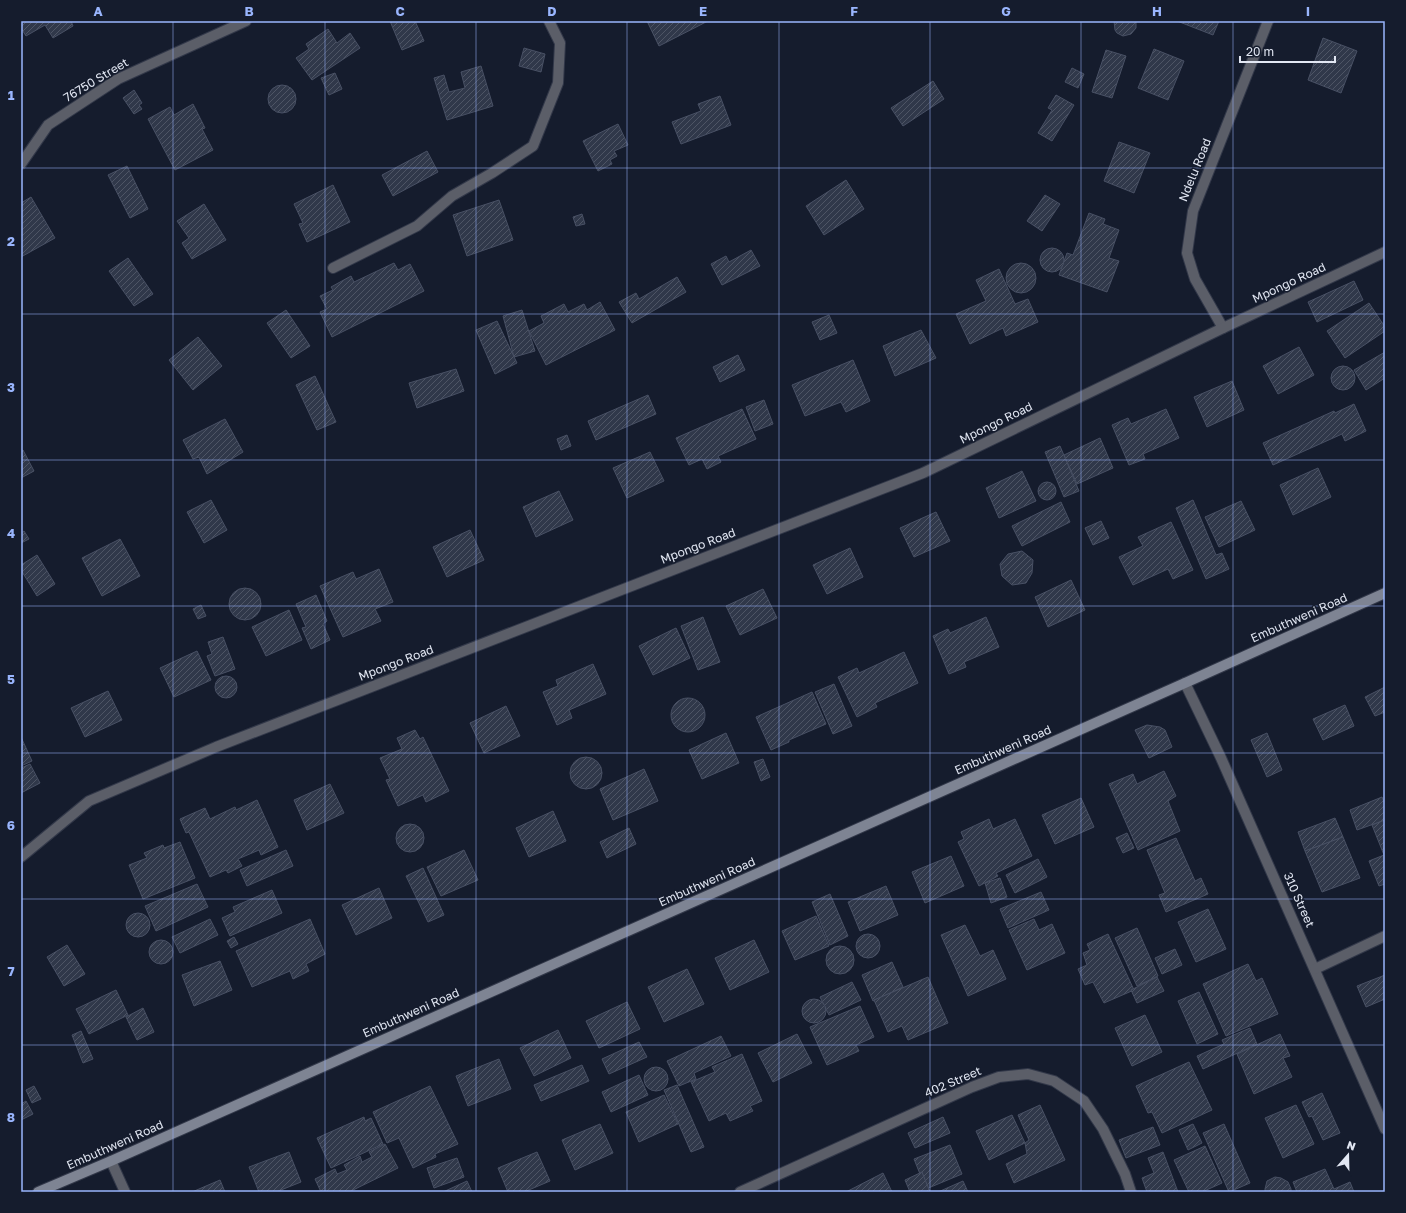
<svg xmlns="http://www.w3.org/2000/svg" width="1406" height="1213" font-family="'Golos Text',sans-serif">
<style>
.building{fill:url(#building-hatch);stroke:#485064}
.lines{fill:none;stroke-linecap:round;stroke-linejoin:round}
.street-casing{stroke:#323849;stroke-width:12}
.secondary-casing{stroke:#323849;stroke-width:12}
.street{stroke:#5b5e68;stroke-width:10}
.secondary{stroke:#7e8493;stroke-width:10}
.grid{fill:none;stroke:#99b5fd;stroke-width:1;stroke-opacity:0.55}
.labels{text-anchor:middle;stroke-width:3;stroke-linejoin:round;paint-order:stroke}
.street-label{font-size:12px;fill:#e2e7f3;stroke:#151c2d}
.neatline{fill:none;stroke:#99b5fd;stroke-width:1.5}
.grid-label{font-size:13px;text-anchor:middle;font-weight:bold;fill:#99b5fd}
</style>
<defs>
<pattern id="building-hatch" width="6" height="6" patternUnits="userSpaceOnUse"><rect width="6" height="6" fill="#30384a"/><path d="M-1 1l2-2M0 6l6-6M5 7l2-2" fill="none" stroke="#4e5565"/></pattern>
</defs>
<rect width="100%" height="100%" fill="#151c2d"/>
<g class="building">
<polygon points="21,21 71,21 73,26 53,38 45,25 26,36 21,28"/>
<polygon points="390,21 415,21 424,41 402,50"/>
<polygon points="647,21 708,21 659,46"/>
<polygon points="1114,21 1136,21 1136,28 1131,34 1123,36 1117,33 1115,30"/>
<polygon points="1177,21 1219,21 1213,35"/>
<polygon points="328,29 337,43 350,33 360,48 312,80 296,58 309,49 306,44"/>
<polygon points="1323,38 1357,51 1341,93 1308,80"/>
<polygon points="524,48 545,54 541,72 519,66"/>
<polygon points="1154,49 1184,61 1168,100 1138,88"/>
<polygon points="1106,50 1126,56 1112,98 1092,92"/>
<polygon points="481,66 493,106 447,120 434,78 444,75 449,92 465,88 461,72"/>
<polygon points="1072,68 1084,74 1078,88 1065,82"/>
<polygon points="335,73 342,89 329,95 321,78"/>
<polygon points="933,81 944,99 903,126 891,108"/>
<circle cx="282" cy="99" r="14"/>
<polygon points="134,90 142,103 139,105 142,109 134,114 123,98"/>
<polygon points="1056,95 1074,105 1052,141 1038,133 1052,110 1048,108"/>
<polygon points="720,96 731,125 681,144 672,122 701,111 698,104"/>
<polygon points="193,104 205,128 202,129 213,150 175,170 148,119 170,107 174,115"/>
<polygon points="618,124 628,145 614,151 617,156 610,160 612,164 598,171 583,141"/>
<polygon points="1119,142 1150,153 1134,193 1104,181"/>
<polygon points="427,151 438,172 393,196 382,175"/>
<polygon points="127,166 148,209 130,218 108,175"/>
<polygon points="846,180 864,209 824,235 806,206"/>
<polygon points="333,185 350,222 307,242 299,224 303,223 294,204"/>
<polygon points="1045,195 1060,204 1042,231 1027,221"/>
<polygon points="31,197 55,238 21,257 21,203"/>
<polygon points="499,200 513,240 467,256 453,215"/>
<polygon points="204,204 226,240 192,259 182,243 189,238 177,221"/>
<polygon points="1089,213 1105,219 1103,224 1119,230 1109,258 1119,261 1107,292 1059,275 1067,253 1073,255"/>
<polygon points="582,214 585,224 576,226 573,217"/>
<circle cx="1052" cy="260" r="12"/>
<polygon points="751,250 760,266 722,285 711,264 726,256 729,262"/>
<polygon points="128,258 153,294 134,306 109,271"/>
<circle cx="1021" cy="278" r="15"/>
<polygon points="394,263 398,270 410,264 424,291 332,337 320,312 327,309 320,296 333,290 331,287 351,276 354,282"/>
<polygon points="999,269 1015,304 1028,299 1038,322 1006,336 1003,328 970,344 956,314 986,301 976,280"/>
<polygon points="677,277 686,292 632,323 619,302 636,293 639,299"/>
<polygon points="1354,281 1363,300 1317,322 1308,302"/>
<polygon points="600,302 615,330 546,365 529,331 544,323 541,316 564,304 568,312 584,304 587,310"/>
<polygon points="1369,303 1385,327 1385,331 1345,358 1327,331"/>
<polygon points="286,310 310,346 291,358 267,323"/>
<polygon points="522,310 535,351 514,357 503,316"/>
<polygon points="829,315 837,333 820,340 812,322"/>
<polygon points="497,321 517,363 495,374 476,330"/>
<polygon points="921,330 936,358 895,376 883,346"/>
<polygon points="198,337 222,366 193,390 169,360"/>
<polygon points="1299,347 1314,375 1278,394 1263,366"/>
<polygon points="1385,352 1385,378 1366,390 1354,370"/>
<polygon points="738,355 745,370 720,382 713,367"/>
<polygon points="853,360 870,401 846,412 841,402 805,416 792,385"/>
<circle cx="1343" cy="378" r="12"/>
<polygon points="456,369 464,391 417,408 409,383"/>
<polygon points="315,376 336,422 317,430 296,385"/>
<polygon points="1232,381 1244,410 1207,427 1194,397"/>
<polygon points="648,395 656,414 596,440 588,421"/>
<polygon points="764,400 773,424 755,431 746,407"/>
<polygon points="1354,404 1366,431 1345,441 1342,434 1273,465 1263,443 1334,411 1335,413"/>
<polygon points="742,409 756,439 718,456 721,462 707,469 702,459 689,465 676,438"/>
<polygon points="1166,409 1179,438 1143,454 1145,459 1129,465 1112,425 1128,418 1131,424"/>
<polygon points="225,419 243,452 207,474 199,457 193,459 183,440"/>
<polygon points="567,435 571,446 561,450 557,439"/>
<polygon points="1100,438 1113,468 1077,484 1064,455"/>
<polygon points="1060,446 1079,491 1064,497 1045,452"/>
<polygon points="23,450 34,471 21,478 21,451"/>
<polygon points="650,452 664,481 627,498 613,468"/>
<polygon points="1318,468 1331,497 1293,515 1280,485"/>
<polygon points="1022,471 1036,501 999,518 986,488"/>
<circle cx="1047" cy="491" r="9"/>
<polygon points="559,491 573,520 536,537 523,507"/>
<polygon points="211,500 227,530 204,543 187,512"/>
<polygon points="1193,500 1216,555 1222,553 1229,569 1206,579 1176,508"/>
<polygon points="1241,501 1255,530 1219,547 1205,517"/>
<polygon points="1061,502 1070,522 1022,546 1012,526"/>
<polygon points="936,512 950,541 914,557 900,528"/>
<polygon points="1101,521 1109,538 1093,545 1085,528"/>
<polygon points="1171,522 1193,570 1173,579 1168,569 1133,585 1119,557 1143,546 1138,537"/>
<polygon points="470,530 484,560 447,577 433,547"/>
<polygon points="24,531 29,539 21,543 21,533"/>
<polygon points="120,539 140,576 102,596 82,558"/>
<polygon points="850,548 863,577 827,594 813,565"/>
<polygon points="1022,551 1033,560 1032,573 1026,583 1012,585 1002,576 1000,564 1008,554"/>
<polygon points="37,555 55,584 37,596 21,570 21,565"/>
<polygon points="379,569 393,602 375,609 381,621 343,637 320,586 353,572 356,579"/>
<polygon points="1071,580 1085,610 1048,627 1035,597"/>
<circle cx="245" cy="604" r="16"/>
<polygon points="763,589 777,618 740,635 726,606"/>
<polygon points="316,595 327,621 323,624 330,640 311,649 302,628 306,627 296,604"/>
<polygon points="201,605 206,616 198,619 193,609"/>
<polygon points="289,610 302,640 266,656 252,627"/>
<polygon points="703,617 720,662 698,670 681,626"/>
<polygon points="986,617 999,647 964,662 966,667 949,674 933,636 948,629 950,633"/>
<polygon points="676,628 690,658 653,675 639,646"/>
<polygon points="223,637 235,669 215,676 207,656 212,654 208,642"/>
<polygon points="197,651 211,680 174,697 160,668"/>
<polygon points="904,652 918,683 875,703 877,707 857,717 838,677 857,668 859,673"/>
<polygon points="593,664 606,694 569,710 572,718 557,725 543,692 558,686 556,680"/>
<circle cx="226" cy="687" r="11"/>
<polygon points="834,684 852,726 833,734 815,692"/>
<polygon points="1385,687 1385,712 1375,716 1365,697"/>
<polygon points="108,691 122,720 85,737 71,708"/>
<polygon points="812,692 826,724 789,740 789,742 771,750 756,717"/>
<circle cx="688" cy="715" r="17"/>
<polygon points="1345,705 1354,726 1323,740 1313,719"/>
<polygon points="506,706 520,736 484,753 470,723"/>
<polygon points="1147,725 1160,727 1165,730 1172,747 1149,758 1135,730"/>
<polygon points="415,730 420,739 423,737 449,791 426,802 423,795 398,806 386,780 390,779 380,758 402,749 397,738"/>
<polygon points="726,733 739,763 702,779 689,750"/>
<polygon points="1267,733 1282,770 1267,777 1251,740"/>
<polygon points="21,737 32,761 21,766"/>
<circle cx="586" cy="773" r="16"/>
<polygon points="763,759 770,777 761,781 754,762"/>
<polygon points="30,764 40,783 21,793 21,768"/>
<polygon points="644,769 658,801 613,820 600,789"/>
<polygon points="1164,771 1176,796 1168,801 1180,831 1138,850 1109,784 1133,774 1137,784"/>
<polygon points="330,784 344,813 307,830 294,800"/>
<polygon points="1382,797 1385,804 1385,820 1357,830 1350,810"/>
<polygon points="1081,798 1094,827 1055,844 1042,815"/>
<polygon points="257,800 278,847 261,855 259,850 238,859 242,866 228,873 226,870 210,877 189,832 186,833 180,819 205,808 210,819 235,807 236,810"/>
<polygon points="553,811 566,841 529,857 516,828"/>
<polygon points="1335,818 1343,837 1305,851 1298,832"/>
<polygon points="989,819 993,829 1015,819 1032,856 996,873 998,876 979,886 958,842 964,839 961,832"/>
<polygon points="1385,820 1385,884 1379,886 1369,861 1384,855 1372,825"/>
<circle cx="410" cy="838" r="14"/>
<polygon points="629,828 636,844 607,858 600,842"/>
<polygon points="1127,833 1134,848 1123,853 1116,838"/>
<polygon points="1343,837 1360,878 1322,892 1305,851"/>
<polygon points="1176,838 1195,881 1201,878 1208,894 1166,912 1159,895 1165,893 1147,850"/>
<polygon points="180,842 195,878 143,899 129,865 147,858 144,853 163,845 164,848"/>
<polygon points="286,850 293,866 247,886 240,870"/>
<polygon points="464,850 478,880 441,896 427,867"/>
<polygon points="951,856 964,886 925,903 912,872"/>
<polygon points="1038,859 1047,877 1015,893 1006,875"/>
<polygon points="423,868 444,915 428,922 406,876"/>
<polygon points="1000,878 1007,897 991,903 985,883"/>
<polygon points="197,884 208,907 156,931 145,906"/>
<polygon points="886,886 898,915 860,931 848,902"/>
<polygon points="379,888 392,918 356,935 342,905"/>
<polygon points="272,890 282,913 230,936 222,918 235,912 233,907"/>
<polygon points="1041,892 1049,910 1008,928 1000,909"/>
<polygon points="830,894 848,936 830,945 812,902"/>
<polygon points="1208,909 1226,949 1196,962 1178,922"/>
<circle cx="138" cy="925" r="12"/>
<polygon points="816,916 829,946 795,960 782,931"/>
<polygon points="210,919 218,935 180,953 172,937"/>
<polygon points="310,919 325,954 306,964 309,971 293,979 290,971 252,987 236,951"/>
<polygon points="1034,919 1039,930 1052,924 1065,953 1027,970 1009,930"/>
<polygon points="965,925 980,956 993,950 1006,979 968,996 941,935"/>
<polygon points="1137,928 1158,976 1137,986 1115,938"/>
<circle cx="868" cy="946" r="12"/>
<polygon points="1108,934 1134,990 1104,1003 1093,982 1085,985 1078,969 1087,965 1083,953 1090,950 1087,944"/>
<polygon points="234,937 238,944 231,948 227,941"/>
<circle cx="161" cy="952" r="12"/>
<polygon points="754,940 769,972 730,990 715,958"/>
<polygon points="67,945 85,974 64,986 47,957"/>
<circle cx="840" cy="960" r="14"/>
<polygon points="1175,949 1182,965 1162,974 1155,958"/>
<polygon points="220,961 232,990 194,1006 182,975"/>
<polygon points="892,962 903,987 873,1001 862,975"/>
<polygon points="1248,964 1256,981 1262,978 1278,1014 1226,1036 1203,984"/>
<polygon points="687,969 704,1004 664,1022 648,987"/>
<polygon points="1385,975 1385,999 1366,1007 1357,986"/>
<polygon points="928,977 948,1023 908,1040 902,1026 888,1032 874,1000"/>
<polygon points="1157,977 1164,991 1137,1003 1131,990"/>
<polygon points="852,982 861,1000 829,1015 820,997"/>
<polygon points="116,990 128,1015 89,1034 76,1009"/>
<polygon points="1199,992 1218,1034 1197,1044 1178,1001"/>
<circle cx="814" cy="1011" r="12"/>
<polygon points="627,1002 640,1029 599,1048 586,1021"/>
<polygon points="860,1006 874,1037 856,1045 859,1051 827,1065 810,1027"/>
<polygon points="143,1008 154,1032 137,1040 126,1017"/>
<polygon points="1145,1015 1162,1052 1132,1066 1115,1028"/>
<polygon points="1250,1028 1257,1044 1203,1069 1197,1056 1224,1044 1222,1040"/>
<polygon points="558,1030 571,1058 534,1076 520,1048"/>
<polygon points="81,1031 93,1059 83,1063 72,1035"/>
<polygon points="797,1034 812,1063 773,1082 758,1053"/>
<polygon points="1280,1034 1290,1056 1283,1058 1292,1077 1254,1094 1237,1054"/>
<polygon points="721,1036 731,1056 694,1073 696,1079 679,1086 667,1061"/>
<polygon points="639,1042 647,1057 609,1074 602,1059"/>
<polygon points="742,1054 762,1101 750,1106 753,1111 730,1121 726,1113 709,1121 691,1082 715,1072 712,1067"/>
<polygon points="499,1059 511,1089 468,1106 456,1076"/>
<polygon points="1189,1062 1212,1110 1162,1133 1152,1112 1148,1113 1136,1086"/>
<polygon points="582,1065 589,1081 541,1101 534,1085"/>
<circle cx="656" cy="1079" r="12"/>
<polygon points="639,1075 648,1095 611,1112 602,1092"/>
<polygon points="677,1085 704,1147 691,1152 664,1090"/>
<polygon points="34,1086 41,1099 32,1103 26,1090"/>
<polygon points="430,1086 458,1144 435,1154 436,1157 413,1168 399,1138 387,1143 373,1112"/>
<polygon points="1322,1093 1340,1133 1323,1140 1312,1116 1309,1117 1302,1102"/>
<polygon points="664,1095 678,1124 639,1142 626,1112"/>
<polygon points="26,1101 33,1114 21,1120 21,1104"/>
<polygon points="1040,1105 1065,1160 1014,1183 1006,1164 1027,1154 1025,1143 1029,1140 1018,1115"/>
<polygon points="1296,1105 1314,1144 1283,1158 1265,1118"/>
<polygon points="1012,1115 1025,1143 989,1160 976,1131"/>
<polygon points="364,1117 365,1121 371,1118 383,1144 331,1168 317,1138"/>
<polygon points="943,1117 950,1133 915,1148 908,1133"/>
<polygon points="600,1124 613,1153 575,1170 562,1140"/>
<polygon points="1193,1124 1202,1143 1188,1150 1179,1130"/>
<polygon points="1224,1124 1250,1183 1229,1192 1203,1133"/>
<polygon points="1153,1127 1160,1145 1126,1158 1119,1140"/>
<polygon points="385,1144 398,1168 349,1192 321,1192 315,1179 335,1169 337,1174 347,1170 344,1165 360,1156 362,1162 372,1157 369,1152"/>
<polygon points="950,1145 962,1174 926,1189 914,1159"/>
<polygon points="1205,1146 1222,1183 1202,1192 1189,1192 1174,1160"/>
<polygon points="289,1152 301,1182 276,1192 259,1192 249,1167"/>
<polygon points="537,1152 550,1181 524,1192 508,1192 498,1168"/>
<polygon points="1163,1152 1178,1192 1147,1192 1142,1178 1154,1173 1148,1158"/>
<polygon points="457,1158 464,1177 434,1188 427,1168"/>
<polygon points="1325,1169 1334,1189 1350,1182 1354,1192 1297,1192 1293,1182"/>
<polygon points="922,1172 930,1192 910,1192 905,1180"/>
<polygon points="883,1173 892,1192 846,1192"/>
<polygon points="1275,1177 1281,1178 1288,1182 1291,1189 1291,1192 1265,1192 1265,1189 1267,1181"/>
<polygon points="220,1180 225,1192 192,1192"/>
<polygon points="467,1181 472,1192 443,1192"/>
<polygon points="963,1181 968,1192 938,1192"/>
</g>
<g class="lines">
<defs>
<g id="street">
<polyline points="21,164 48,125 118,79 246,21"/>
<polyline points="333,268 417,226 452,196 492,173 533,146 558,83 560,43 549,21"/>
<polyline points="1223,328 1195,279 1187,253 1193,211 1268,21"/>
<polyline points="1185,683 1221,758 1385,1129"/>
<polyline points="21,857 89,801 216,747 923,473 1223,328 1385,252"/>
<polyline points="1315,969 1385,936"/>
<polyline points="111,1161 125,1192"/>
<polyline points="740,1192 972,1087 999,1077 1028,1074 1054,1081 1084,1101 1103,1129 1125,1174 1131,1192"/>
</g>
<polyline id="secondary" points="38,1192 111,1161 1185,683 1385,593"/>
</defs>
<use href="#street" class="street-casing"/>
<use href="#secondary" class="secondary-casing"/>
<use href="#street" class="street"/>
<use href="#secondary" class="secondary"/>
</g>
<path class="grid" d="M173 21V1192M325 21V1192M476 21V1192M627 21V1192M779 21V1192M930 21V1192M1081 21V1192M1233 21V1192M21 168H1385M21 314H1385M21 460H1385M21 606H1385M21 753H1385M21 899H1385M21 1045H1385"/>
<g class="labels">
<g class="street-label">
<text transform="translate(96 80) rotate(-31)" y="4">76750 Street</text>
<text transform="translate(1195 170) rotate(-68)" y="4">Ndelu Road</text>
<text transform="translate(1289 283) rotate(-25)" y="4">Mpongo Road</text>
<text transform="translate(996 423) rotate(-26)" y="4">Mpongo Road</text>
<text transform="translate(698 546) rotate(-21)" y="4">Mpongo Road</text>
<text transform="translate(1299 618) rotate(-24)" y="4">Embuthweni Road</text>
<text transform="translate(396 663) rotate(-21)" y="4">Mpongo Road</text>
<text transform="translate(1003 750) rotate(-24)" y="4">Embuthweni Road</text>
<text transform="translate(707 882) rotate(-24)" y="4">Embuthweni Road</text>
<text transform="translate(1299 900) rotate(66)" y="4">310 Street</text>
<text transform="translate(411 1013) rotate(-24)" y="4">Embuthweni Road</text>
<text transform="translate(953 1082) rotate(-23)" y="4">402 Street</text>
<text transform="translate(115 1145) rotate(-24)" y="4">Embuthweni Road</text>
</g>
</g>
<rect width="1406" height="1213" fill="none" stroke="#151c2d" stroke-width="44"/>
<g transform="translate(1348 1155) rotate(20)" stroke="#151c2d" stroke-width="3" paint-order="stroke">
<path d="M0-3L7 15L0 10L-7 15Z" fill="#e2e7f3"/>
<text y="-6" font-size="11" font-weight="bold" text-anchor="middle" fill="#e2e7f3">N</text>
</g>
<path d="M1240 56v6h95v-6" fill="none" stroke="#e2e7f3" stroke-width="2"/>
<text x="1246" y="56" font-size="12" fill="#e2e7f3" stroke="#151c2d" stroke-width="3" paint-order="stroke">20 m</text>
<rect x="22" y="22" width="1362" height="1169" class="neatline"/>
<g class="grid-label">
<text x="98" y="16">A</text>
<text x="249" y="16">B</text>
<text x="400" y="16">C</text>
<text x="552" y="16">D</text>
<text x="703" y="16">E</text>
<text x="854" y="16">F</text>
<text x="1006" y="16">G</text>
<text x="1157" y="16">H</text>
<text x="1308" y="16">I</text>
<text x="11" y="100">1</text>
<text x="11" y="246">2</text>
<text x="11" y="392">3</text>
<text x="11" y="538">4</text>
<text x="11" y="684">5</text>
<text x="11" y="830">6</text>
<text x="11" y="976">7</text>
<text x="11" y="1122">8</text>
</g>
</svg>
